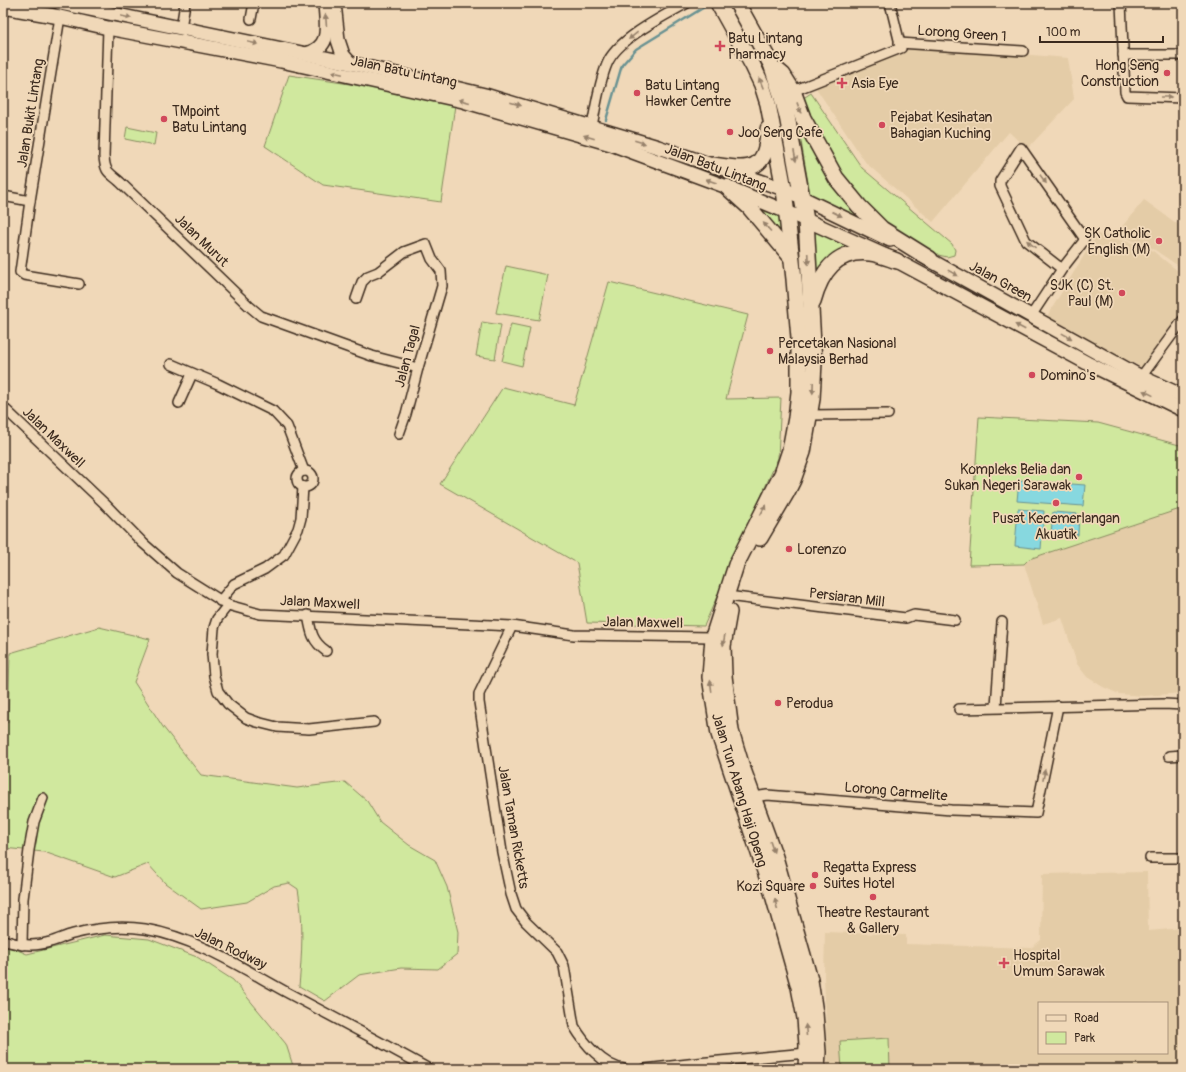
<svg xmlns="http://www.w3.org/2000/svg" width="1186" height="1072" font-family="Pangolin,sans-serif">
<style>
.built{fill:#e4cca7;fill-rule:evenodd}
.green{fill:#d0e89e;stroke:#86895e}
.water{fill:#87d8df;stroke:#699292}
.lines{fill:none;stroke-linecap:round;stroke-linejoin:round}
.stream{stroke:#699292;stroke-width:2.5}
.street-casing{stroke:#3b2a1e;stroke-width:12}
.secondary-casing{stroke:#3b2a1e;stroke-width:16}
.primary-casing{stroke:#3b2a1e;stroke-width:18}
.street{stroke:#f0d8b8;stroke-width:9}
.secondary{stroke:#f0d8b8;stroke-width:13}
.primary{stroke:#f0d8b8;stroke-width:15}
.oneway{fill:#96816b}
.poi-dot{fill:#d1495b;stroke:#f0d8b8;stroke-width:1.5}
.labels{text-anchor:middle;stroke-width:3.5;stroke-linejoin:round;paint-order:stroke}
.street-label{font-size:14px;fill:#3b2a1e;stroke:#f0d8b8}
.poi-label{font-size:14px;fill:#3b2a1e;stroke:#f0d8b8;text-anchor:start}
</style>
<rect width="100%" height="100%" fill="#f0d8b8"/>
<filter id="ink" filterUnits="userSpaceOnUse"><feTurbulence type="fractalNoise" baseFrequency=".025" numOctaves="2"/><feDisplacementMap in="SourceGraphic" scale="8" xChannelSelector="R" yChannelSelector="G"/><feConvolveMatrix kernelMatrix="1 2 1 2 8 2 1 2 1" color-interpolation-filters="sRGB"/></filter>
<g filter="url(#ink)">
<g class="built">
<polygon points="897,44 1068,58 1074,99 1027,149 1009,132 933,222 866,163 810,79"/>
<polygon points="1144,200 1183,228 1183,269 1152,248 1116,234"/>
<polygon points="1097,234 1148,247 1183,275 1183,311 1141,367 1046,318"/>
<polygon points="1183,508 1183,693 1143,696 1119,694 1103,687 1087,677 1077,664 1062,618 1043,624 1024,564 1029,559"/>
<path d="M1147 872 1148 931 1183 928V1069H828L824 977 825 932 906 935V944L1031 948 1041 940 1042 874ZM1039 1003H1167V1053H1039Z"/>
</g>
<g class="green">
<polygon points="289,75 403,92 455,105 441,202 323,185 265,146"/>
<polygon points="811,93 862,168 952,244 955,250 954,255 947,257 934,254 891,228 877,216 840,173 802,99"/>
<polygon points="798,124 869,222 810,194"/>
<polygon points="127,127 156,133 154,145 125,139"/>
<polygon points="754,204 779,213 785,240"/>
<polygon points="813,229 855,249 815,278"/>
<polygon points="506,266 548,275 539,320 496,313"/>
<polygon points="609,282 748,315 726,399 781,398 778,458 704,626 587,623 577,563 440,484 503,387 574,405"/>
<polygon points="482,322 501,325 495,359 476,356"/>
<polygon points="511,324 530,328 522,366 502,361"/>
<polygon points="979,417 1098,423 1183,446 1183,508 1029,559 1024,564 969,565"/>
<path d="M99 627 150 639 134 682 163 727 201 775 297 788 345 782 367 801 380 822 409 845 435 860 447 887 458 932 457 954 438 969 401 968 359 975 325 1001 299 986C302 954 304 922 298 889L289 883 274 886 247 902 201 909 165 883 148 864 115 877 44 852 3 848V726L8 722 10 653Z"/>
<polygon points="105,935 149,939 197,957 233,980 286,1044 294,1069 3,1069 3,944 27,954"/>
<polygon points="889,1038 890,1069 842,1069 840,1041"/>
</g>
<g class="water">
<polygon points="1019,480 1085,485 1083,506 1017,501"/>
<polygon points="1018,509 1044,511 1041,549 1015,546"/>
<polygon points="1053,512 1079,514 1078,535 1051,533"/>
</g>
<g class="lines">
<polyline class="stream" points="606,120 622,65 636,49 706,6 713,3"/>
<defs>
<g id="street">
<polyline points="1121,3 1125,92 1127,96 1183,98"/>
<polyline points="60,17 30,201 20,272 24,275 79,284"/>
<polyline points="251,19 254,3"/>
<path d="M108 28 104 156C105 173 109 172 120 182L249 306 261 316 372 356 418 368"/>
<polyline points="181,28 185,3"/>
<polyline points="899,43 1023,51"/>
<polyline points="1123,55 1183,55"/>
<polyline points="793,91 901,48 890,3"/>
<path d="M592 126C596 106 599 83 607 64 617 39 664 16 687 3"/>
<polyline points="3,196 30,201"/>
<polyline points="356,299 362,282 368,276 378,272 404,252 426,244 432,259 441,271 442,286 418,368 406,414 399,434"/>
<polyline points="1031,316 1062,269 1083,242 1084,238 1021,148 1000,181 1000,186 1026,241 1062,269"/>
<polyline points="171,364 218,384 273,411 287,426 304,471"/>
<polyline points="1141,377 1183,320"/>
<polyline points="179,403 192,374"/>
<polyline points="3,407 105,504 143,543 177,573 228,605 260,614 512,626 574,635 713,637"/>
<polyline points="810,415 888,414"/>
<circle cx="305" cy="479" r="8"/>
<polyline points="735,597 906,618 914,615 955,620"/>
<polyline points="220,601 234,584 265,569 284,555 298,529 301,518 303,487"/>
<polyline points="228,605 217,619 214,628 212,654 214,676 218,691 228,704 246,718 257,722 277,727 309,729 374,722"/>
<path d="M308 615C311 632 312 641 326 651"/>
<path d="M512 626 479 694V702L502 852 511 894 516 909 526 922 557 952 564 966 574 1026C584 1043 603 1066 624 1069"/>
<polyline points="996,707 1002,622"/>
<polyline points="959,709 1164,704 1183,705"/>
<polyline points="1169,756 1183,755"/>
<polyline points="754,797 767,795 951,810 1036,813 1058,706"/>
<polyline points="1150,858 1183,858"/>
<path d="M3 940C17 945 35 947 50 942 58 940 65 936 73 934 96 928 121 925 145 929 197 938 242 968 288 993 335 1018 382 1043 429 1069"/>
<polyline points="22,945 23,899 29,850 34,822 43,798"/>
<polyline points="645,1069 697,1063 807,1053"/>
</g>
<g id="secondary">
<polyline points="60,3 350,63 485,95 658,147 784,189 890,240"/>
<polyline points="334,3 338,40 343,55 350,63"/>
<polyline points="3,7 60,17 108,28 281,61 463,101 611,144 727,187 806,220 897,261 1087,363 1183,410"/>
<path d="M306 54C333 47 326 25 325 3"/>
<polyline points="921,255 1141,377 1183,396"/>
</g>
<g id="primary">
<polyline points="718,3 753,66 762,85 768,104 784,189 794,279 799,338 799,392 796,418 790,450 782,474 736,565 713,637 710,677 719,734 773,895 799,987 805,1018 807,1045 806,1069"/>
<polyline points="737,3 771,64 781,94 787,116 806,220 814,362 812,399 803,452 793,480 787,492 760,538"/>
<polyline points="777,70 783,75 793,91 803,118 836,178 859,206 882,229 930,259"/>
<path d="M713 165C748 170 767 174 768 129"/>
<polyline points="727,187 749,207 791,257"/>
<path d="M813 301C821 272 837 249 870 253 879 254 888 258 897 261"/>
<polyline points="729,612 723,646 724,676 731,731 741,764 775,857 810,980 815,1013 818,1052 817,1069"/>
</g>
</defs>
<use href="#street" class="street-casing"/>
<use href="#secondary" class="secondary-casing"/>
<use href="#primary" class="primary-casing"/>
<use href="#street" class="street"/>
<use href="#secondary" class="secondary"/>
<use href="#primary" class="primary"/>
</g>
<defs><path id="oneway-solid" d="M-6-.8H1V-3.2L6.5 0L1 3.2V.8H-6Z"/></defs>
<g class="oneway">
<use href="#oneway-solid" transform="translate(126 17) rotate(12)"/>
<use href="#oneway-solid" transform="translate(326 20) rotate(-94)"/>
<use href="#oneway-solid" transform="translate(633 36) rotate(141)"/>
<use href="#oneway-solid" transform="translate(253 43) rotate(12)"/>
<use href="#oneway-solid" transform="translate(337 73) rotate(-168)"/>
<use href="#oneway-solid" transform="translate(761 83) rotate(-112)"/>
<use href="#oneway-solid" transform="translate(1166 97)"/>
<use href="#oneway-solid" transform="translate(464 101) rotate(-166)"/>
<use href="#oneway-solid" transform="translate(516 104) rotate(17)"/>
<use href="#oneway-solid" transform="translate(799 108) rotate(70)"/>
<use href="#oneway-solid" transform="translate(589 137) rotate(-163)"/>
<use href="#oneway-solid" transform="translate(640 142) rotate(17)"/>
<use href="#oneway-solid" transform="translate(795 156) rotate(79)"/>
<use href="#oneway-solid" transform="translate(1043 179) rotate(54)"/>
<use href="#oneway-solid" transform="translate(711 181) rotate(-160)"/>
<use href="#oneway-solid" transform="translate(837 214) rotate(26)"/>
<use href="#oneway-solid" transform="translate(767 227) rotate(-131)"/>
<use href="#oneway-solid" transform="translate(1031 244) rotate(-140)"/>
<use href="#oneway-solid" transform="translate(808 259) rotate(87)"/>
<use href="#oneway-solid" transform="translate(953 273) rotate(29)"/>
<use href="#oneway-solid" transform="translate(1020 327) rotate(-152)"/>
<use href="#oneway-solid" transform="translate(1067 336) rotate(29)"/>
<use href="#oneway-solid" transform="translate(813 388) rotate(92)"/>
<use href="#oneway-solid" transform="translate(1148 393) rotate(-154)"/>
<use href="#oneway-solid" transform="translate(763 510) rotate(-63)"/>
<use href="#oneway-solid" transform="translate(724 640) rotate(99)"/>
<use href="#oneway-solid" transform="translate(711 686) rotate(-97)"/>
<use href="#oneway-solid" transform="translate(1044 775) rotate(-79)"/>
<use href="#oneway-solid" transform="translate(772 847) rotate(71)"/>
<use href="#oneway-solid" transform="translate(776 904) rotate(-105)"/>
<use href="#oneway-solid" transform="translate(806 1030) rotate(-95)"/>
</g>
</g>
<g class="poi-dot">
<path d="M718 40h4v4h4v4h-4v4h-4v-4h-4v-4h4z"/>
<circle cx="1167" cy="73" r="4"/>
<path d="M840 77h4v4h4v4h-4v4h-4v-4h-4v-4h4z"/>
<circle cx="637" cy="93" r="4"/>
<circle cx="164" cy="119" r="4"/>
<circle cx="882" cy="125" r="4"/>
<circle cx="730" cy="132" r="4"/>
<circle cx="1159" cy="241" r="4"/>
<circle cx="1122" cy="293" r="4"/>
<circle cx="770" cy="351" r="4"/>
<circle cx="1032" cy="375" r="4"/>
<circle cx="1079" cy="477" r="4"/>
<circle cx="1056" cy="503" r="4"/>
<circle cx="789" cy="549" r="4"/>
<circle cx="778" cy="703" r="4"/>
<circle cx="815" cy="875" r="4"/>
<circle cx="813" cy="886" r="4"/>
<circle cx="873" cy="897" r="4"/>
<path d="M1002 957h4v4h4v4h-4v4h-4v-4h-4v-4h4z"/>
</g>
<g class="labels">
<g class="street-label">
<text transform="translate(962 33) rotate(4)" y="5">Lorong Green 1</text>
<text transform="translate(404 71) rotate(12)" y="5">Jalan Batu Lintang</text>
<text transform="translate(30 113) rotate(-81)" y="5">Jalan Bukit Lintang</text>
<text transform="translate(716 167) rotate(21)" y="5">Jalan Batu Lintang</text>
<text transform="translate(202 240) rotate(44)" y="5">Jalan Murut</text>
<text transform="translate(1001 281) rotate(29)" y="5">Jalan Green</text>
<text transform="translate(407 356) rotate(-75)" y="5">Jalan Tagal</text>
<text transform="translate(54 437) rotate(44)" y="5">Jalan Maxwell</text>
<text transform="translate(847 597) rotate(7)" y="5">Persiaran Mill</text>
<text transform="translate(320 602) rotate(3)" y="5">Jalan Maxwell</text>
<text transform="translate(643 622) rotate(1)" y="5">Jalan Maxwell</text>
<text transform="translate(740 790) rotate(73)" y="5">Jalan Tun Abang Haji Openg</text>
<text transform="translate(896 791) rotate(5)" y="5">Lorong Carmelite</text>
<text transform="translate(514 827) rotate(80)" y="5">Jalan Taman Ricketts</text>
<text transform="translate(231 948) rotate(26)" y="5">Jalan Rodway</text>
</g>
<g class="poi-label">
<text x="728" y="43">Batu Lintang<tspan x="728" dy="16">Pharmacy</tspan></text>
<text x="1159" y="70" text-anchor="end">Hong Seng<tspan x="1159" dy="16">Construction</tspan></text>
<text x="851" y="88">Asia Eye</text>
<text x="645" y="90">Batu Lintang<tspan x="645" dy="16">Hawker Centre</tspan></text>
<text x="172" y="116">TMpoint<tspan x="172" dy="16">Batu Lintang</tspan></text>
<text x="890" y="122">Pejabat Kesihatan<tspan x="890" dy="16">Bahagian Kuching</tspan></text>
<text x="738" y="137">Joo Seng Cafe</text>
<text x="1151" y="238" text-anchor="end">SK Catholic<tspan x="1151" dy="16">English (M)</tspan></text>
<text x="1114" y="290" text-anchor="end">SJK (C) St.<tspan x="1114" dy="16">Paul (M)</tspan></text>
<text x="778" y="348">Percetakan Nasional<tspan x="778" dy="16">Malaysia Berhad</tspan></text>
<text x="1040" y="380">Domino's</text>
<text x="1071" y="474" text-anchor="end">Kompleks Belia dan<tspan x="1071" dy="16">Sukan Negeri Sarawak</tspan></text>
<text x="1056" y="523" text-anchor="middle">Pusat Kecemerlangan<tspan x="1056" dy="16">Akuatik</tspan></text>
<text x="797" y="554">Lorenzo</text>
<text x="786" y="708">Perodua</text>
<text x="823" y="872">Regatta Express<tspan x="823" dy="16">Suites Hotel</tspan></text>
<text x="805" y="891" text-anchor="end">Kozi Square</text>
<text x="873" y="917" text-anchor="middle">Theatre Restaurant<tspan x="873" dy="16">&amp; Gallery</tspan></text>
<text x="1013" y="960">Hospital<tspan x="1013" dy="16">Umum Sarawak</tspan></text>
</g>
</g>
<rect width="1186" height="1072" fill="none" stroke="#f0d8b8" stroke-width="16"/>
<rect x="8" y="8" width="1170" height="1056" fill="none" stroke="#3b2a1e" stroke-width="1.5" filter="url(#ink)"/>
<rect x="1038" y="1002" width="130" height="52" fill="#f0d8b8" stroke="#a8927a"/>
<rect x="1046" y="1015" width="20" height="6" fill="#f0d8b8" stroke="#a8927a"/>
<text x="1074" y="1022" font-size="12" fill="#3b2a1e">Road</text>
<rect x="1046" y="1032" width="20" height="12" fill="#d0e89e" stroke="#a8927a"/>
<text x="1074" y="1042" font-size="12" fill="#3b2a1e">Park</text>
<path d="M1040 36v6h123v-6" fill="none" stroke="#3b2a1e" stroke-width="2"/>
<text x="1046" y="36" font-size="12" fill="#3b2a1e" stroke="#f0d8b8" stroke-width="3" paint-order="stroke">100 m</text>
</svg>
